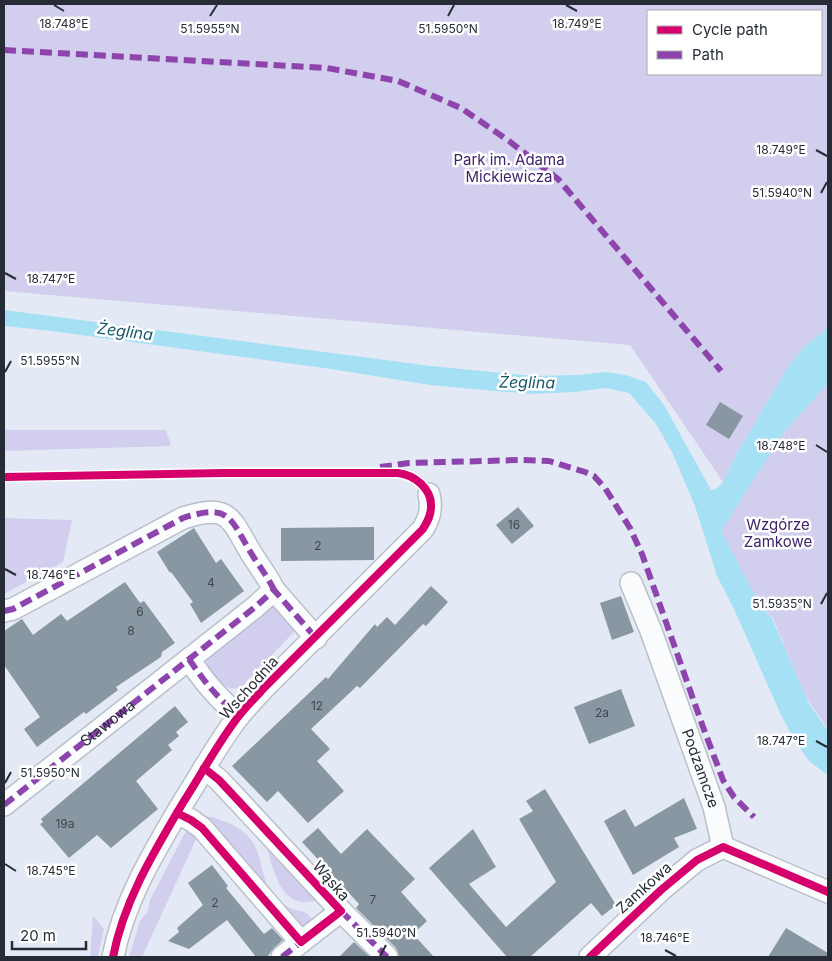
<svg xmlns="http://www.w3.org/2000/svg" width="832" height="961" font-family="Inter,sans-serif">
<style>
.green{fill:#d2ceed;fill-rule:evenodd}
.water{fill:#a6e0f5}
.building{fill:#8897a2}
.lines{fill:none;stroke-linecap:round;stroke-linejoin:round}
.minor-casing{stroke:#bac0c9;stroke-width:24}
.minor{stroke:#fbfcfe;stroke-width:21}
.quiet{stroke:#8e44ad;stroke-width:6;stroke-dasharray:12 6;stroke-linecap:butt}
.cycleway-casing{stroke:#fff;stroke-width:11}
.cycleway{stroke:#d6006c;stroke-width:8}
.ticks{fill:none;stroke:#262c36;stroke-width:2}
.labels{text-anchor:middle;stroke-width:5;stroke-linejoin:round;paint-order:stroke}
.number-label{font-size:12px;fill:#3e4751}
.park-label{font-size:15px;fill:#3f246a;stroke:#fff}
.street-label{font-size:15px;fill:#262c36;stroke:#fff}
.water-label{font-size:16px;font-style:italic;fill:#15586a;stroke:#fff}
.ticks-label{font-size:12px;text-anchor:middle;fill:#262c36;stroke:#fff;stroke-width:5;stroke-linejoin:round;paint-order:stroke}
</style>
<rect width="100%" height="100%" fill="#e4eaf5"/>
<g class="green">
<path d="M4 4H828V327L802 349 786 370 736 455 723 482 630 345 4 291ZM648 11H821V74H648Z"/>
<polygon points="828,384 828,729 805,696 773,618 761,607 720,531 784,432"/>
<polygon points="4,430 166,430 171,446 4,451"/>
<polygon points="4,518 72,520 63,562 4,594"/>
<path d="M270 606 279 608 296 630 239 689C220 689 206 673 206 654Z"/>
<path d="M203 816C213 816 224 821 233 825 270 846 253 870 275 896 280 901 284 905 290 908 303 913 307 909 315 924L308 927 298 925Z"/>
<polygon points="188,827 198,835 142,957 129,957 140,921 148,911 150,900"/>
<path d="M265 840 320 899C279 915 273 866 265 840Z"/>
<polygon points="93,916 104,929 98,957 90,957"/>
</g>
<polygon class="water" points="4,310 431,366 533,376 578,375 606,372 626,375 646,382 664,405 711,490 716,489 723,482 736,455 786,370 802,349 828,327 828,384 784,432 721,531 761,607 772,618 808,702 828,731 828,775 810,762 796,743 781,715 734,609 717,576 695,506 672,452 656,424 629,393 606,388 575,392 531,394 430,385 331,369 51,331 4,326"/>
<g class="building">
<polygon points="720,402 743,416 729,439 706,425"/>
<polygon points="518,507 534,526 512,544 496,525"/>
<polygon points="374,527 374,560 281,561 281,528"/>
<polygon points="194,528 216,563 221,559 244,591 201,623 190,604 193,602 171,572 170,573 157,552"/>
<polygon points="125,582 140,603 144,601 175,643 162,652 161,657 116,687 118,690 86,714 84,712 37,747 24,729 40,717 4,665 4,631 22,619 33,635 61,614 67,621"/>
<polygon points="431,586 448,602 426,626 423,624 360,688 357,686 311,729 330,749 317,761 344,791 308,823 278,791 267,802 232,766 326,677 328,679 375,624 377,627 387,617 395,625"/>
<polygon points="621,596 634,632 612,640 600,603"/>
<polygon points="621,689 635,726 589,744 574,707"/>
<polygon points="175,706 188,722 176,732 179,736 168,745 172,750 136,781 158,809 111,848 97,835 69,858 40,824 43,822 41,819"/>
<polygon points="545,789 616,905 602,916 591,903 530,957 507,957 429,868 473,829 496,867 469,884 506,927 556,882 519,819 533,811 526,801"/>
<polygon points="684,798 697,829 674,838 679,847 633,875 604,821 625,809 635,827"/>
<polygon points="318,828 341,854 367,829 415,879 401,892 427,921 413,934 434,957 399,957 396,948 356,908 359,904 302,842"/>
<polygon points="212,865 228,886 226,888 264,934 272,928 283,940 274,948 267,957 256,957 227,920 189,949 168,941 179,932 177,928 203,905 188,883"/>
<polygon points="786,928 828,953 828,957 768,957"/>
<polygon points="354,942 370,957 339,957"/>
</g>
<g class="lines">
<defs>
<g id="minor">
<path id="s1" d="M631 583 651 631 714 807 723 847"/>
<path d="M4 611 13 609 183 518C230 503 230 518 251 553 259 566 268 577 274 590"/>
<path d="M189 659C205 683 217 697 239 716"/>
<path id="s2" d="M4 805 254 608 274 590 316 638"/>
<polyline points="177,813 191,820 202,828 301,942 341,911 219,780 204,768"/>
<polyline points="723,847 828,892"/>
<polyline points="341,911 387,957"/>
<path d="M113 957C124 900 155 850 184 801 202 773 218 743 238 717 246 707 255 698 264 688L423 529C430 517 432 508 429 494"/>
<polyline points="282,957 301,942"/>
<polyline points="590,957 661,890 697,860 723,847"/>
</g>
</defs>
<use href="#minor" class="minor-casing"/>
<use href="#minor" class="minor"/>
<g class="quiet">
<polyline points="4,50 327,68 398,81 461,108 509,141 558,179 721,371"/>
<polyline points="380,467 409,463 522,460 549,461 585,472 594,476 605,488 630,528 642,554 703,727 723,780 734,797 754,817"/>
<path d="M4 611 13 609 183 518C230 503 230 518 251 553 259 566 268 577 274 590"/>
<path d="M189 659C205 683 217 697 239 716"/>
<polyline points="4,805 254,608 274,590 316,638"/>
<polyline points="341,911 387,957"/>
<polyline points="282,957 301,942"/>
</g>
<defs>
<g id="cycleway">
<path d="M4 477 223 473H398C415 475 432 489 431 507 431 516 427 522 423 529L264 688C255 698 246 707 238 717 218 743 202 773 184 801 155 850 124 900 113 957"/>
<polyline points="177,813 191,820 202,828 301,942 341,911 219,780 204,768"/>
<polyline points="590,957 661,890 697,860 723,847 828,892"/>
</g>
</defs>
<use href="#cycleway" class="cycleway-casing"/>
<use href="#cycleway" class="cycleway"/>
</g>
<path class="ticks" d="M54 5 64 11M566 5 577 11M210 16 217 5M448 16 454 5M816 150 827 156M821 193 827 182M5 273 16 279M5 372 11 361M816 445 827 452M5 569 16 575M821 604 827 593M816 741 827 747M5 783 11 772M5 864 16 871M665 950 676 956M380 956 386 945"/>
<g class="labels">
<g class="number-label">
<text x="514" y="529">16</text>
<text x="318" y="550">2</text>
<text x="211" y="587">4</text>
<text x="140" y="616">6</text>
<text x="131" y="635">8</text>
<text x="317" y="710">12</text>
<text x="602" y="717">2a</text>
<text x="65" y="828">19a</text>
<text x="373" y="904">7</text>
<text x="215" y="907">2</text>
</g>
<g class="park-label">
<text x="509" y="165">Park im. Adama<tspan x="509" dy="17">Mickiewicza</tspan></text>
<text x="778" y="530">Wzgórze<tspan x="778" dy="17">Zamkowe</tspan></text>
</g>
<g class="street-label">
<text transform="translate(249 688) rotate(-48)" y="5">Wschodnia</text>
<text dy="5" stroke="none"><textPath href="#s2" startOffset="132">Stawowa</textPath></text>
<text dy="5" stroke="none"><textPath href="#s1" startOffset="198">Podzamcze</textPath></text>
<text transform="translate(331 881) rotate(49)" y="5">Wąska</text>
<text transform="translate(644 888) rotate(-42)" y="5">Zamkowa</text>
</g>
<g class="water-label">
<text transform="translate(125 331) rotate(7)" y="6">Żeglina</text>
<text transform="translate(527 382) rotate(1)" y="6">Żeglina</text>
</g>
</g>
<g class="ticks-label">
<text x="64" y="28">18.748°E</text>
<text x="577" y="28">18.749°E</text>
<text x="210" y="33">51.5955°N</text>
<text x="448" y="33">51.5950°N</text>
<text x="781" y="154">18.749°E</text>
<text x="782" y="197">51.5940°N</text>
<text x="51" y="283">18.747°E</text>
<text x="50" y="365">51.5955°N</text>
<text x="781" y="450">18.748°E</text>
<text x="51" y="579">18.746°E</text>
<text x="782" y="608">51.5935°N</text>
<text x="781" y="745">18.747°E</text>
<text x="50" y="777">51.5950°N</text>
<text x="51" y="875">18.745°E</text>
<text x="386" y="937">51.5940°N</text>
<text x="665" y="942">18.746°E</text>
</g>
<rect width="832" height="961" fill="none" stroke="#262c36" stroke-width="10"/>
<rect x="647" y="10" width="175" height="65" fill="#ffffff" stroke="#a8abaf"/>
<rect x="657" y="26" width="25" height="8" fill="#d6006c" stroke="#a8abaf"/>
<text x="692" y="35" font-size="15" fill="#262c36">Cycle path</text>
<rect x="657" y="51" width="25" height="8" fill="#8e44ad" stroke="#a8abaf"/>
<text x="692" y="60" font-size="15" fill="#262c36">Path</text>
<path d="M12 941v8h74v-8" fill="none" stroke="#262c36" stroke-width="2.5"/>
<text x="20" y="941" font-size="15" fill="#262c36" stroke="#ffffff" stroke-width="4" paint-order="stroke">20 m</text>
</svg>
